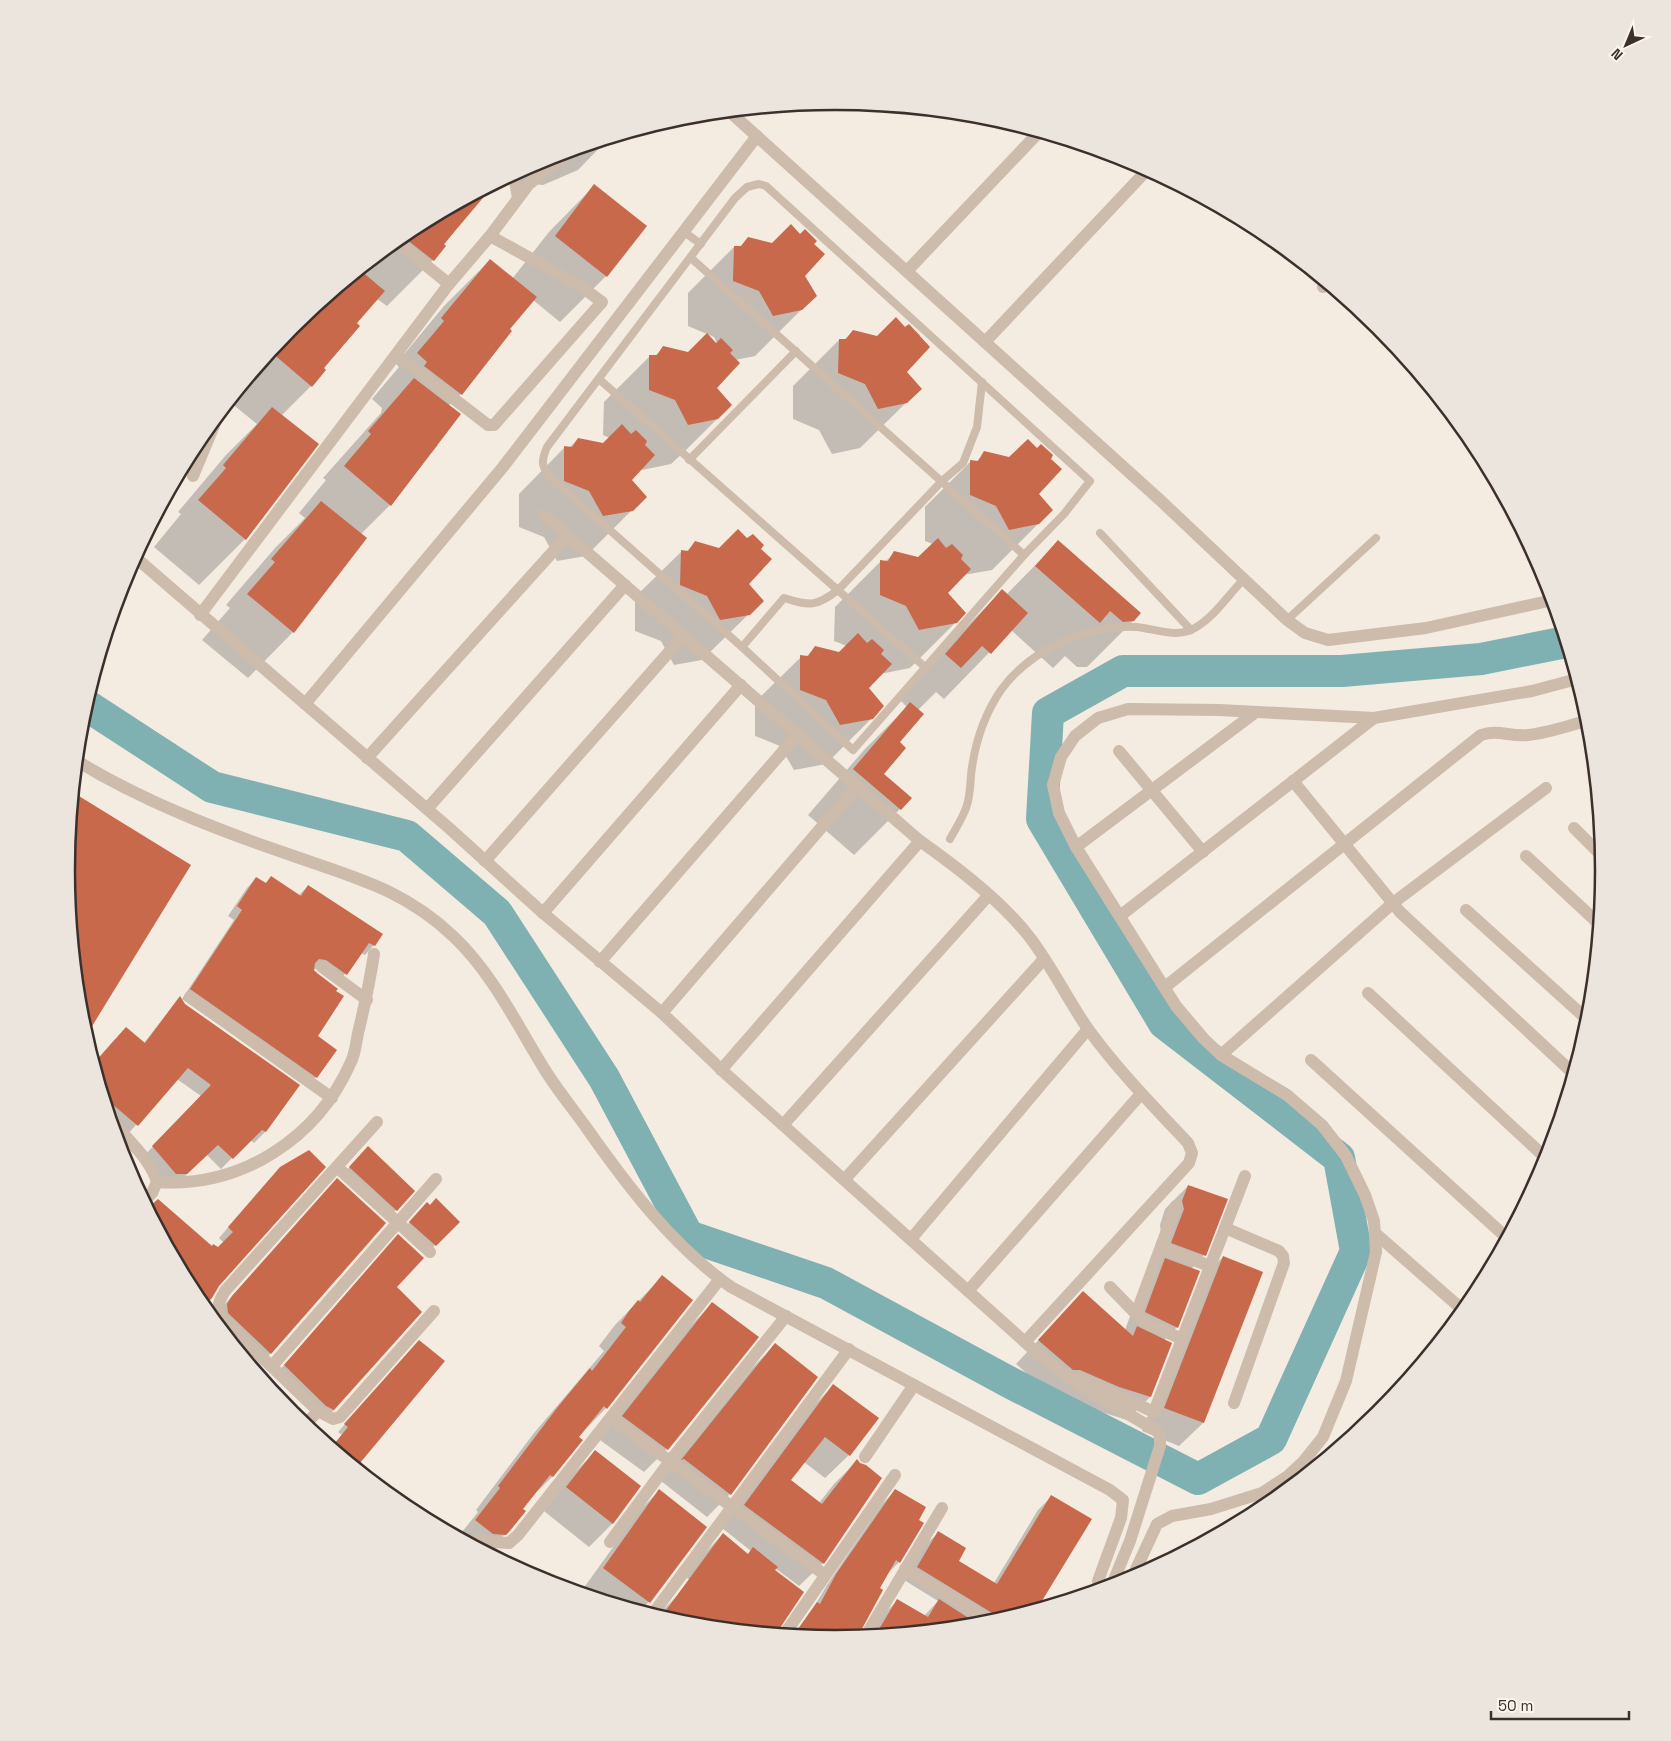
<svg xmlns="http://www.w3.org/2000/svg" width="1671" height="1741" font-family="'Space Grotesk',sans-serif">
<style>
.shadow{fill:#0003}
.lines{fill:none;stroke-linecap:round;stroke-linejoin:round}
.river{stroke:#7fb0b2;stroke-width:32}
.building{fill:#c8694b}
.service{stroke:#cdbbac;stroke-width:8}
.minor{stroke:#cdbbac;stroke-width:12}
.rim{fill:none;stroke:#3b302b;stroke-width:2.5}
</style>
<rect width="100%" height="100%" fill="#f4ebe1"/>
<g class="shadow">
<polygon points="608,139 578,170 543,185 535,184 522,190 515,174 541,160"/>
<polygon points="594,186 645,226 606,276 560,322 533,300 508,329 461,394 448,406 435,443 438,445 402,487 390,505 361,534 293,632 248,678 202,640 230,608 226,605 275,548 305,518 299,513 326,480 323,478 381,413 382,408 372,399 399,367 396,364 444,306 490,260 512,279 549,232"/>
<polygon points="485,190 433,260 387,306 377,299 356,324 311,386 281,416 245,539 199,585 154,547 181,514 178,512 226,455 257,424 230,402 292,326 408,231"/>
<polygon points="800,236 813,245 803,276 815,296 755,356 735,360 716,388 731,405 685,451 671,464 642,470 641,468 631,480 645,497 586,556 557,561 544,537 519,527 519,494 564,448 569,448 578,439 603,445 610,438 603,435 604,402 650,356 655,356 664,347 688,353 719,347 714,337 688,326 688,293 734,247 739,248 748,239 773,244"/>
<polygon points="909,325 920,335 905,372 920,389 860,448 832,454 819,430 793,419 793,386 839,340 844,340 853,331 878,337"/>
<polygon points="985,453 1037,494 1052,510 992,570 963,575 946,593 956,622 910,668 880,674 867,688 872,718 826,764 794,770 780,746 755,736 755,702 801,657 806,657 815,648 839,654 847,646 834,641 835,607 880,562 885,562 894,553 919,559 933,544 925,541 925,507 971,461 976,462"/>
<polygon points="747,540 760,549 747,584 762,601 702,660 674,665 661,641 635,631 635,597 681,552 686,552 695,543 720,549"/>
<polygon points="1058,542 1133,621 1087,667 1077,667 1065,656 1053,668 1011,630 944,699 936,692 918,710 882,774 900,809 854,855 808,815 864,750 907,707 900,700 956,637 1002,591 1006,595"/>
<polygon points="256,878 265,884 271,878 298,896 308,886 374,945 365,955 361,953 337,984 317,969 312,969 316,1077 307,1086 182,999 234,920 228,916 247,888"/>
<polygon points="179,998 184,1005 298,1086 265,1132 254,1143 250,1140 221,1169 207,1155 177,1184 165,1184 142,1158 201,1096 177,1079 126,1136 112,1124 94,1064 115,1039 144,1043"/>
<polygon points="368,1148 396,1210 389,1217 342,1175"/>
<polygon points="125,1165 138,1177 135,1181 144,1188 140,1193"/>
<polygon points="270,1179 218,1285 203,1306 196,1298 148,1209 158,1201 212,1247 217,1249 224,1243 219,1238"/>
<polygon points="1188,1186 1204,1255 1191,1269 1198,1272 1177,1327 1163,1341 1150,1397 1127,1420 1095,1410 1057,1392 1049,1393 1016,1364 1083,1293 1125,1330 1161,1233 1160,1225 1165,1209"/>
<polygon points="330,1187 271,1353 264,1360 221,1320 224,1305"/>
<polygon points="419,1211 458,1222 427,1253 403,1230"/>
<polygon points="391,1243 395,1287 335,1409 327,1417 277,1373"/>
<polygon points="1223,1257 1262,1273 1203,1423 1179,1446 1142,1431 1200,1280"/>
<polygon points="662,1277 606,1408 577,1438 581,1440 552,1477 528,1500 505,1534 487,1552 458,1537 478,1512 476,1510 534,1433 604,1351 599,1346 615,1325"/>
<polygon points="713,1303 667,1449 644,1472 600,1440 689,1327"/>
<polygon points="775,1345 730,1494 707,1517 661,1481 752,1368"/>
<polygon points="412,1349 359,1462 355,1467 332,1447 342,1435 338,1432"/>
<polygon points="833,1386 877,1419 849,1455 825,1478 804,1462 789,1480 819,1503 834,1484 857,1461 881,1478 823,1563 799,1586 775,1568 685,1625 657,1616 680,1593 711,1597 686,1577 702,1556 723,1534 747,1555 751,1551 722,1528 810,1409"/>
<polygon points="595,1452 639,1487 612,1524 589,1547 544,1511 572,1475"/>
<polygon points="896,1490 899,1562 887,1574 878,1589 797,1636 827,1585 882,1504"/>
<polygon points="659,1491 665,1582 641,1611 593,1597 583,1589 639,1511"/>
<polygon points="1052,1496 1090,1519 1035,1610 985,1625 978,1626 965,1618 962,1627 871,1636 884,1614 898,1600 924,1616 938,1601 904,1580 924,1546 938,1533 957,1562 994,1583 1038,1510"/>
</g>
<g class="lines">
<polyline class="river" points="86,705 212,787 407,836 497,913 604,1078 688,1236 826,1283 1007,1381 1198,1479 1271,1439 1356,1251 1339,1158 1164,1023 1042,819 1048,713 1123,671 1342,671 1481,659 1566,642"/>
</g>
<g class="building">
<polygon points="594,184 647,226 607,277 555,236"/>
<polygon points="493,186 444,244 446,246 434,261 402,236"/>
<polygon points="791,224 800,234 805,229 817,241 814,244 825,254 805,276 817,296 802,310 773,316 759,291 733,281 734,246 741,246 748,237 772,243"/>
<polygon points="490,259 537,297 510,329 512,331 462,395 424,366 427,362 417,353 444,321 441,318"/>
<polygon points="360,270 385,291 357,323 360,326 324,368 326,370 312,387 271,352 292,326"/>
<polygon points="896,317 905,327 909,324 930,347 907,372 922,389 907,403 878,409 865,384 838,373 839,339 846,339 853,330 877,336"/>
<polygon points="707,333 716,343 721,338 733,350 730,353 740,363 717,388 732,405 718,419 688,425 675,400 649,390 649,355 657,355 663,346 688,352"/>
<polygon points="414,378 461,414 391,506 344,466 371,434 368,431"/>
<polygon points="272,407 319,444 246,540 198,500 226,468 223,465"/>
<polygon points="622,424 631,434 636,430 647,441 645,445 655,455 632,480 647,497 633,511 603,516 589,491 564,481 564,446 572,447 578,438 603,443"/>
<polygon points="1028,439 1037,448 1041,444 1053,455 1051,459 1062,469 1039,494 1053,510 1039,524 1009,530 996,506 970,495 970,460 978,461 984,451 1009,457"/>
<polygon points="321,501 367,538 294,633 247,594 275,562 271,559"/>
<polygon points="738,529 747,538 753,534 764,545 761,549 772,559 749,584 764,601 750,615 720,620 707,596 680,585 681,550 688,551 695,541 719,548"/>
<polygon points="938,538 946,548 952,544 963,555 961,559 971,569 948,593 966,613 957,623 919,630 906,606 880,595 880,560 888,561 894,551 918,557"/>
<polygon points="1058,540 1141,613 1134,621 1123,622 1110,611 1100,623 1035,566"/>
<polygon points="1002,589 1028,613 991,654 982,646 961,668 945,654"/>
<polygon points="858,633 867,643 872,639 884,650 881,654 892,664 869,688 884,706 873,719 840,725 826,700 800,690 800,655 808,656 815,646 839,652"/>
<polygon points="910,702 924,714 900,742 906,748 884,774 912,798 901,810 853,769"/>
<polygon points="74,793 191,865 86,1036 81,1020 66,870"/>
<polygon points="271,876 301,896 308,885 383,934 375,946 369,943 347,975 326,960 319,959 315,963 314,970 317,973 338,989 336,991 344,996 318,1036 337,1050 317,1078 190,989 242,910 237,906 256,877 266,883"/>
<polygon points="180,996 185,1004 300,1085 266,1132 262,1130 233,1159 218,1145 187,1174 176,1174 152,1146 211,1085 188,1068 138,1126 104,1097 94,1063 126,1027 145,1043"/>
<polygon points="368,1146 415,1191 397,1211 349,1167"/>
<polygon points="309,1150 326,1167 219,1286 212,1298 203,1307 196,1298 148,1208 158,1199 212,1246 213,1244 218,1247 233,1232 228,1227 280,1167"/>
<polygon points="132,1178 145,1188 140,1193"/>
<polygon points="337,1178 386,1223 271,1354 228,1313 227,1304 232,1296"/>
<polygon points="1188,1185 1228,1199 1206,1256 1171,1243 1184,1209 1182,1201"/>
<polygon points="436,1198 460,1222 436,1246 409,1222 427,1202 430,1205"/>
<polygon points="398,1234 424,1258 397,1287 422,1312 334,1410 326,1406 284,1365"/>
<polygon points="1223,1256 1263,1272 1204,1423 1164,1408"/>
<polygon points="1165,1258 1200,1271 1178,1328 1145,1312"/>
<polygon points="662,1275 693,1300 607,1409 604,1406 579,1437 583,1440 553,1477 550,1475 523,1509 526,1511 509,1532 506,1535 493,1534 475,1520 500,1488 498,1486 557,1408 590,1368 592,1371 626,1327 621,1323 629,1311 638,1300 640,1302"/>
<polygon points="1083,1291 1133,1336 1137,1326 1172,1343 1151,1397 1119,1387 1080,1370 1073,1370 1038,1340"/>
<polygon points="712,1302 759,1337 668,1450 622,1416"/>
<polygon points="419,1340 445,1361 360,1463 335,1443 348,1427 344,1424"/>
<polygon points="775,1343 818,1377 731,1495 684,1459 681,1460"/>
<polygon points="833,1384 879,1418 850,1456 825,1437 791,1480 822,1504 857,1459 860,1463 866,1465 882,1478 824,1564 744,1505"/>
<polygon points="595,1450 641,1486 613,1524 566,1487"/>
<polygon points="659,1489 707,1527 650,1603 603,1568"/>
<polygon points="895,1489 926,1507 919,1520 924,1523 900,1563 896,1560 880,1588 883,1590 857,1638 835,1640 793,1636 817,1602 820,1604 836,1574"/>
<polygon points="1051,1495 1092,1519 1037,1609 1001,1620 997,1616 917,1567 938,1531 966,1548 959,1561 997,1584"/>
<polygon points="723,1533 748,1554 753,1547 778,1567 775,1570 804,1592 776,1634 685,1625 676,1622 664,1613"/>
<polygon points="897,1599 928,1617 939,1599 967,1617 963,1627 875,1636"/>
</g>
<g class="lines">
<g class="service">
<path d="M759 184 766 186 1090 481 1064 514 1024 555 853 750 742 647 551 478C541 467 541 461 547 447L735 198 747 187Z"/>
<polyline points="684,232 701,244"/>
<polyline points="691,258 1024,555"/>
<polyline points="599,379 926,668"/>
<polyline points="689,460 796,351"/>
<polyline points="1100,533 1191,630"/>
<polyline points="1287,620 1376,538"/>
<path d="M742 647 784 598C810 606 816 607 838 590L942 481 963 463 977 427 982 382"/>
<path d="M950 839C956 828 964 816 967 805 971 793 970 779 972 767 976 740 986 712 1001 690 1031 649 1087 624 1137 627 1155 629 1176 638 1193 629 1213 619 1228 595 1244 579"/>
</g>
<g class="minor">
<polyline points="730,112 1160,500 1287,620 1305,633 1328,640 1426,628 1553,600"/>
<polyline points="514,175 518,198"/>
<polyline points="396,241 449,284"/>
<polyline points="907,271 1039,132"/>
<polyline points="1323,287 1327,283"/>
<polyline points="985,342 1148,169"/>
<polyline points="397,355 488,425 494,425 602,302 579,285 490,236"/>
<polyline points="193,476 218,416"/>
<path d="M544 515 920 841C957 867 1004 903 1031 939 1052 967 1068 1000 1088 1029 1118 1070 1153 1106 1188 1143L1192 1153 1189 1163 1025 1342"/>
<polyline points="135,557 449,828 543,913 662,1013 726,1074 1045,1360 1079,1385 1157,1431 1160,1436 1160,1446 1130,1541 1111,1587"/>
<polyline points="200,615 449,284 490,236 529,184 563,157 585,146"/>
<polyline points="305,704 503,467 757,136"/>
<polyline points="1119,751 1203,852"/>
<polyline points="367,758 568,535"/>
<path d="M77 761C143 801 215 829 288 854 352 877 403 888 454 937 493 974 517 1025 545 1070 558 1091 574 1110 588 1130 629 1188 673 1246 731 1287L1110 1490 1123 1500 1121 1518 1098 1581 1104 1589"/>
<polyline points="1293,781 1400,912 1574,1074"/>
<polyline points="427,809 625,585"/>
<polyline points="1574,828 1603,857"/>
<polyline points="1076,847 1256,712"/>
<polyline points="1526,856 1599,924"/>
<polyline points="485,861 684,635"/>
<polyline points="1466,910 1590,1022"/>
<polyline points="543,913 741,685"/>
<polyline points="1120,916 1374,718"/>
<polyline points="600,962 798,734"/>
<polyline points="322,967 367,1000"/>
<path d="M1165 987 1481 735C1497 729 1511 737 1528 735 1548 733 1570 725 1590 720"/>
<polyline points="1368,993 1548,1160"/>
<polyline points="190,997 332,1098"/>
<polyline points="662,1013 857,786"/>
<polyline points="1221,1055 1393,903 1546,788"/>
<polyline points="1311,1060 1507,1238"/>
<polyline points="721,1070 920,841"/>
<path d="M110 1117C124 1138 150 1157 157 1182L152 1193 144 1201"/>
<path d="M377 1122 225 1291C219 1301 216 1307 221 1318L318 1411 333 1419 340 1417 434 1311"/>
<polyline points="783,1125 988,896"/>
<polyline points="337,1167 430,1252"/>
<polyline points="845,1179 1044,959"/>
<path d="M157 1182C241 1188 317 1139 351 1062 356 1052 356 1040 359 1029 365 1004 370 980 374 954"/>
<polyline points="1225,1228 1279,1251 1283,1256 1284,1263 1234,1403"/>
<polyline points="1375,1233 1464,1311"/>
<polyline points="911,1239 1088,1029"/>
<polyline points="1161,1248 1210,1266"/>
<polyline points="1110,1287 1144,1322 1182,1339"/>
<polyline points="968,1291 1140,1095"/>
<polyline points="1136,1314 1176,1206"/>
<polyline points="272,1366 436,1179"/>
<polyline points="1077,1377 1154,1412 1245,1176"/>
<polyline points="611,1418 825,1575"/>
<polyline points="305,1425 318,1411"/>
<polyline points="865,1457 914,1385"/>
<polyline points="465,1540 509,1543 518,1535 720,1279"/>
<polyline points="610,1542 670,1461 786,1316"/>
<polyline points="905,1569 993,1623"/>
<polyline points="1131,1580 1157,1524 1172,1516 1211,1509 1262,1493 1288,1476 1303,1462 1323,1437 1346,1381 1376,1252 1374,1221 1365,1195 1346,1156 1322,1125 1287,1095 1221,1055 1204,1039 1176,1006 1076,847 1059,813 1053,785 1061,757 1075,736 1098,718 1128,709 1219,710 1374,718 1532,691 1577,679"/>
<polyline points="652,1615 849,1349"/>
<polyline points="971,1626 978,1614"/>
<polyline points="784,1635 895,1475"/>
<polyline points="865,1637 942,1508"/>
</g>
</g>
<path d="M0 0H1671V1741H0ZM75 870a760 760 0 1 1 1520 0a760 760 0 1 1-1520 0Z" fill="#ece5de" fill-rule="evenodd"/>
<path class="rim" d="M75 870a760 760 0 1 1 1520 0a760 760 0 1 1-1520 0Z"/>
<g transform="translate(1626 45) rotate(224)" stroke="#fbf5ee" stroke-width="4" paint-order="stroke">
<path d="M0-4L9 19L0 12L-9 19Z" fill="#3b302b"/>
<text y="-8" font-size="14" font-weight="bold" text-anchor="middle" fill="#3b302b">N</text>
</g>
<path d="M1491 1711v8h138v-8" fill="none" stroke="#3b302b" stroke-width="2.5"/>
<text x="1498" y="1711" font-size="15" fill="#3b302b" stroke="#fbf5ee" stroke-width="4" paint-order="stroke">50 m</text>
</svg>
